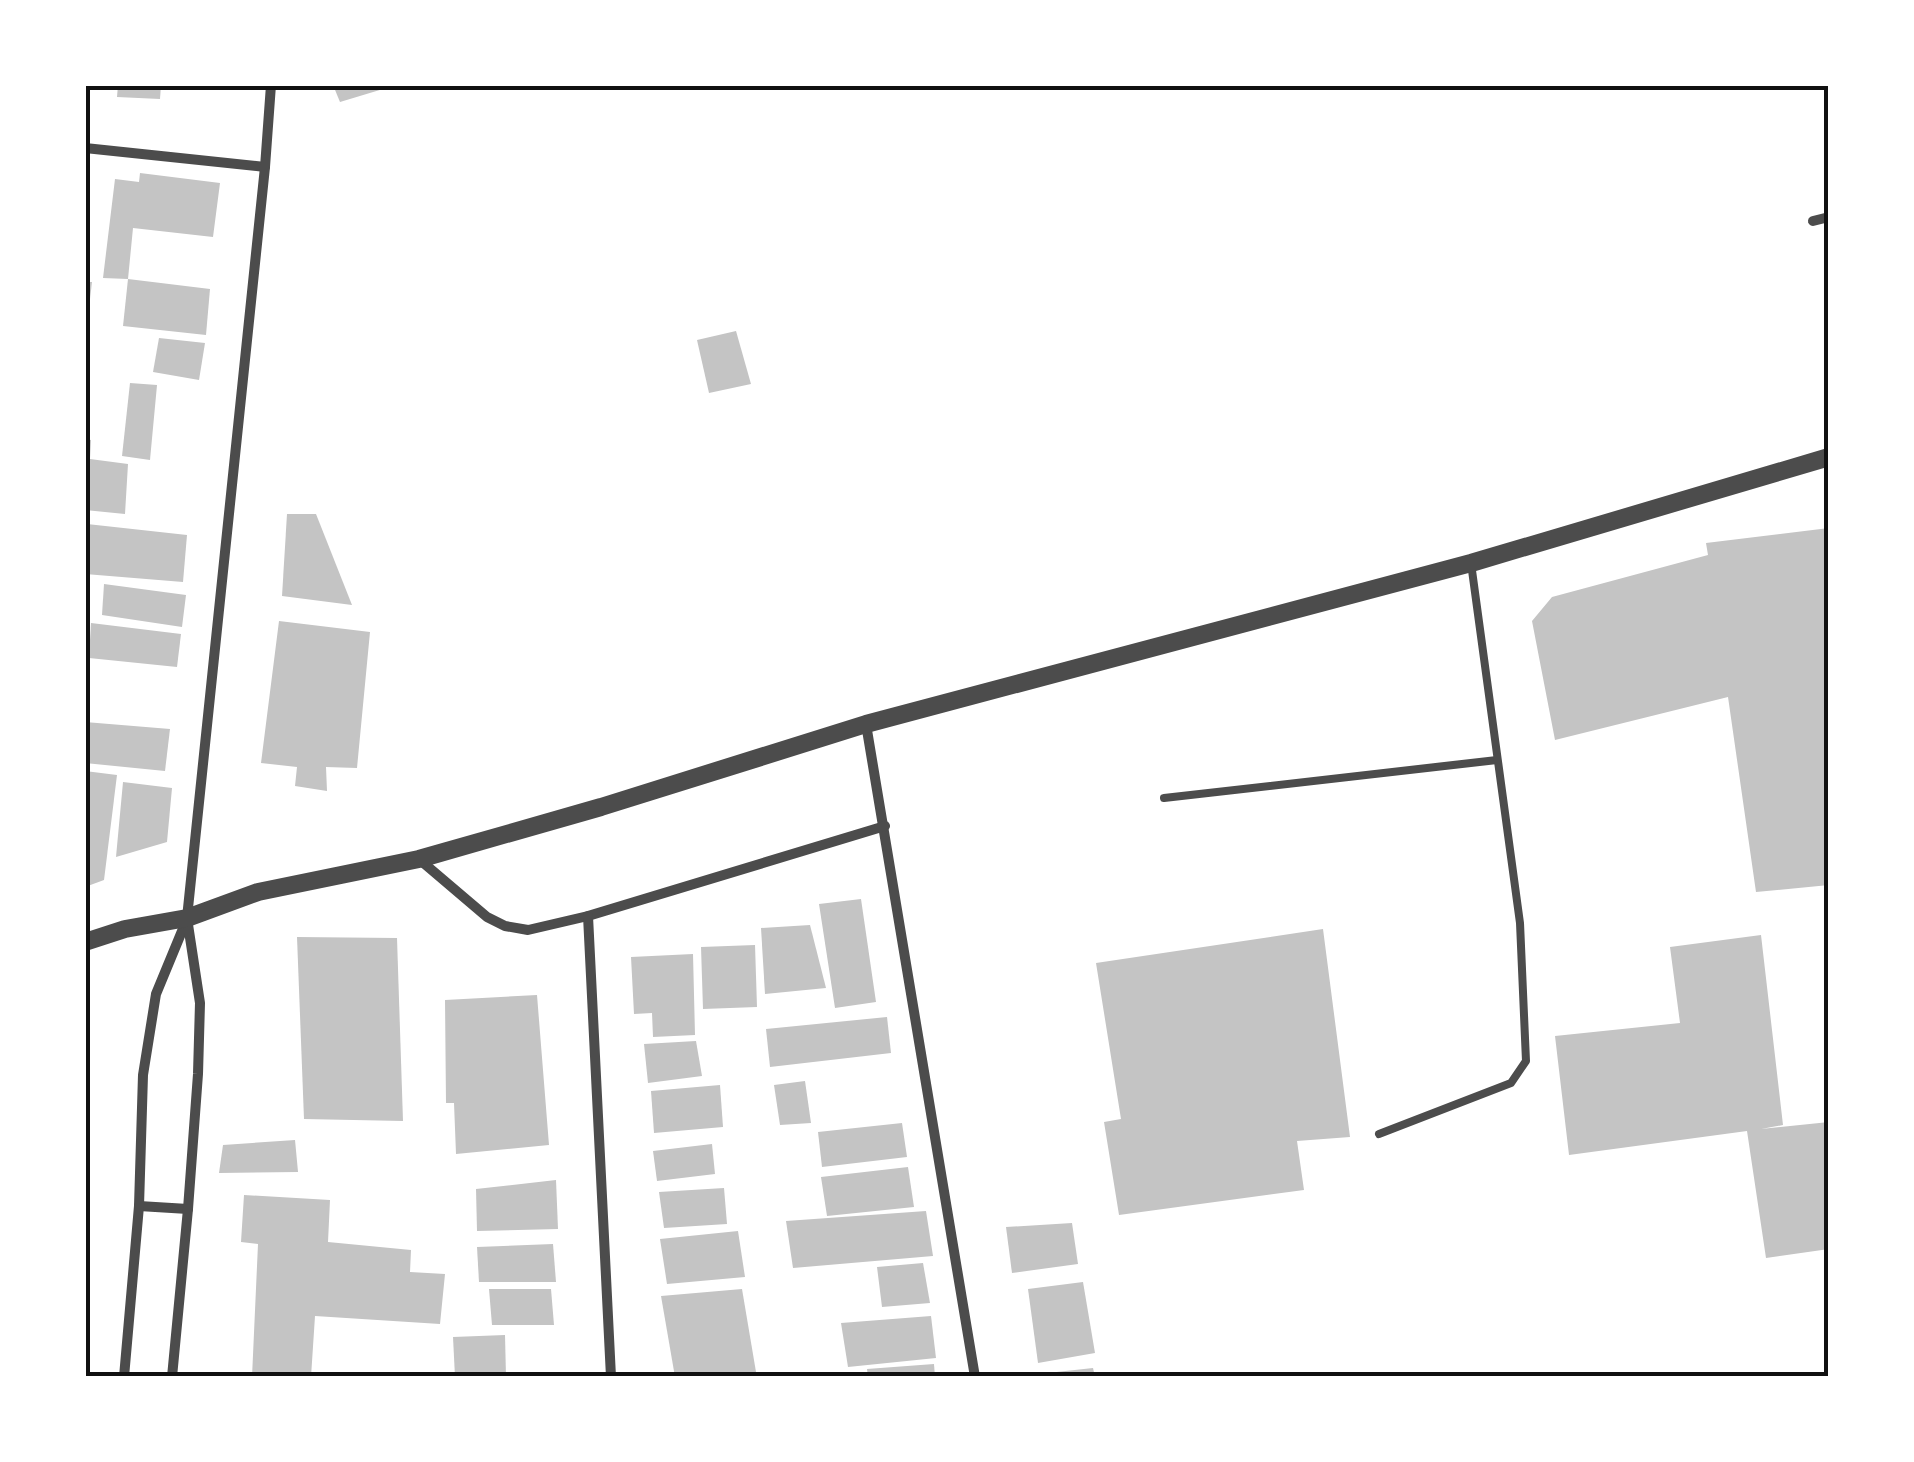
<svg xmlns="http://www.w3.org/2000/svg" width="1914" height="1462" font-family="'Crimson Pro',serif">
<style>
.building{fill:#c4c4c4}
.lines{fill:none;stroke-linecap:round;stroke-linejoin:round}
.service{stroke:#4c4c4c;stroke-width:8}
.minor{stroke:#4c4c4c;stroke-width:10}
.tertiary{stroke:#4c4c4c;stroke-width:18}
.neatline{fill:none;stroke:#111;stroke-width:4}
</style>
<rect width="100%" height="100%" fill="#fff"/>
<g class="building">
<polygon points="118,85 161,85 160,99 117,97"/>
<polygon points="333,85 393,85 393,86 340,102"/>
<polygon points="140,173 220,183 213,237 133,228 128,279 103,278 115,179 139,182"/>
<polygon points="128,279 210,289 206,335 123,326"/>
<polygon points="85,282 92,282 87,324 85,324"/>
<polygon points="736,331 751,384 709,393 697,340"/>
<polygon points="159,338 205,343 199,380 153,372"/>
<polygon points="130,383 157,385 150,460 122,456"/>
<polygon points="85,439 91,440 90,459 128,464 125,514 85,510"/>
<polygon points="287,514 316,514 352,605 282,596"/>
<polygon points="87,524 187,535 183,582 85,574"/>
<polygon points="1829,528 1829,885 1756,892 1728,697 1555,740 1532,621 1552,597 1708,555 1706,543"/>
<polygon points="104,584 186,595 182,627 102,615"/>
<polygon points="279,621 370,632 357,768 326,767 327,791 295,786 297,767 261,763"/>
<polygon points="91,623 181,634 177,667 89,658"/>
<polygon points="85,722 170,729 165,771 85,763"/>
<polygon points="85,771 117,775 104,880 85,887"/>
<polygon points="123,782 172,788 167,842 116,857"/>
<polygon points="861,899 876,1002 835,1008 819,904"/>
<polygon points="810,925 826,988 765,994 761,928"/>
<polygon points="1323,929 1350,1137 1297,1141 1304,1190 1119,1215 1104,1122 1121,1119 1096,963"/>
<polygon points="1761,935 1783,1125 1761,1129 1829,1122 1829,1249 1766,1258 1747,1131 1569,1155 1555,1036 1680,1023 1670,947"/>
<polygon points="297,937 397,938 403,1121 304,1119"/>
<polygon points="755,945 757,1007 703,1009 701,947"/>
<polygon points="693,954 695,1035 653,1037 652,1013 634,1014 631,957"/>
<polygon points="537,995 549,1145 456,1154 454,1103 446,1103 445,1000"/>
<polygon points="887,1017 891,1053 770,1067 766,1029"/>
<polygon points="696,1041 702,1076 648,1083 644,1044"/>
<polygon points="805,1081 811,1123 780,1125 774,1085"/>
<polygon points="720,1085 723,1127 654,1133 651,1091"/>
<polygon points="902,1123 907,1157 822,1167 818,1132"/>
<polygon points="295,1140 298,1172 219,1173 223,1145"/>
<polygon points="712,1144 715,1174 657,1181 653,1151"/>
<polygon points="908,1167 914,1207 827,1216 821,1177"/>
<polygon points="556,1180 558,1229 477,1231 476,1189"/>
<polygon points="724,1188 727,1224 664,1228 659,1192"/>
<polygon points="244,1195 330,1200 328,1242 411,1250 410,1272 445,1274 440,1324 315,1316 311,1377 252,1377 258,1244 241,1242"/>
<polygon points="926,1211 933,1256 793,1268 786,1221"/>
<polygon points="1072,1223 1078,1264 1012,1273 1006,1227"/>
<polygon points="738,1231 745,1277 667,1284 660,1239"/>
<polygon points="553,1244 556,1282 479,1282 477,1247"/>
<polygon points="923,1263 930,1303 882,1307 877,1267"/>
<polygon points="1083,1282 1095,1353 1038,1363 1028,1289"/>
<polygon points="489,1289 551,1289 554,1325 492,1325"/>
<polygon points="742,1289 756,1372 703,1377 675,1377 661,1296"/>
<polygon points="931,1316 936,1358 848,1367 841,1323"/>
<polygon points="505,1335 506,1377 455,1377 453,1337"/>
<polygon points="934,1364 935,1377 868,1377 867,1369"/>
<polygon points="1093,1368 1095,1377 1039,1377 1038,1374"/>
</g>
<g class="lines">
<g class="service">
<polyline points="1164,798 1497,760"/>
<polyline points="1379,1134 1511,1083 1526,1061 1520,923 1471,563"/>
</g>
<g class="minor">
<polyline points="85,148 265,167"/>
<polyline points="1813,221 1829,217"/>
<polyline points="866,724 975,1377"/>
<polyline points="420,860 487,917 505,926 528,930 588,916 885,826"/>
<polyline points="588,916 611,1377"/>
<polyline points="139,1206 188,1209"/>
<polyline points="124,1377 139,1206 143,1075 156,994 187,919"/>
<polyline points="172,1377 188,1209 198,1074 200,1003 187,918 265,167 271,85"/>
</g>
<polyline class="tertiary" points="85,942 125,929 187,918 258,892 419,859 601,807 866,724 1471,563 1829,457"/>
</g>
<rect width="1914" height="1462" fill="none" stroke="#ffffff" stroke-width="175"/>
<rect x="88" y="88" width="1738" height="1286" class="neatline"/>
</svg>
